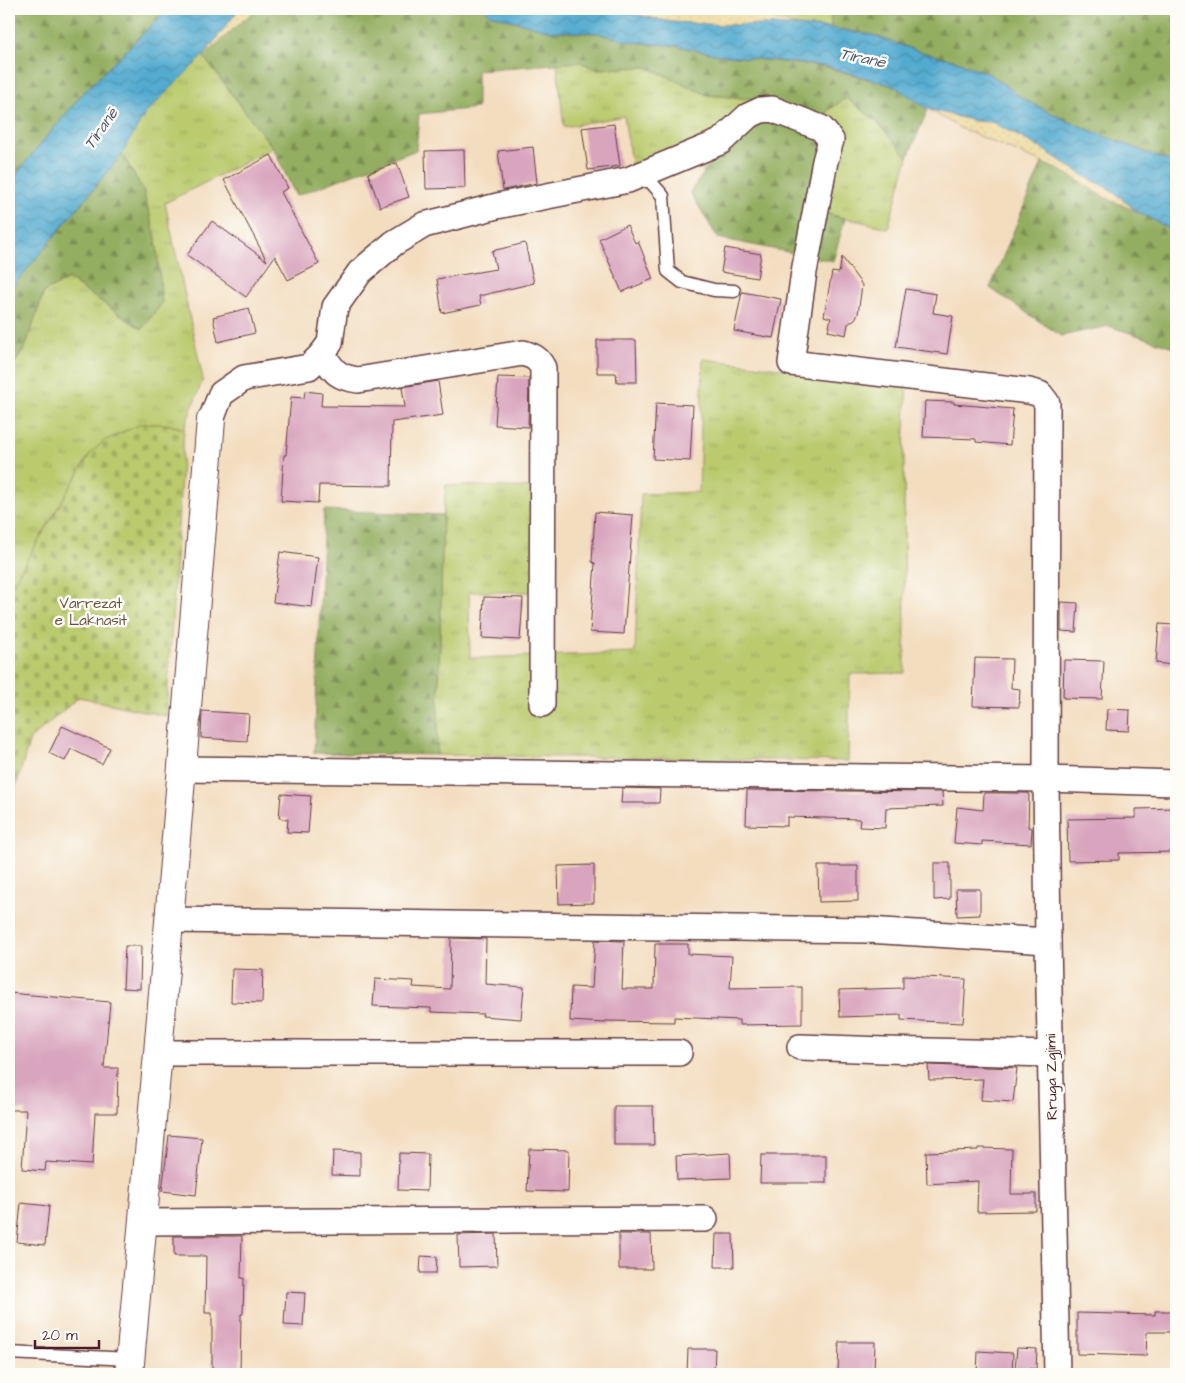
<svg xmlns="http://www.w3.org/2000/svg" width="1185" height="1383" font-family="'Architects Daughter',sans-serif">
<style>
.grass{fill:url(#grass-tufts);stroke:#82744c}
.forest{fill:url(#forest-firs);stroke:#6e6646}
.sand{fill:url(#sand-dots);stroke:#9c7c64}
.cemetery{fill:url(#cemetery-stones);stroke:#82744c}
.water{fill:url(#water-waves);stroke:#4e657e}
.building{fill:#d9a5be}
.lines{fill:none;stroke-linecap:round;stroke-linejoin:round}
.service-casing{stroke:#633c41;stroke-width:15}
.minor-casing{stroke:#633c41;stroke-width:28}
.tertiary-casing{stroke:#633c41;stroke-width:30}
.service{stroke:#fff;stroke-width:12}
.minor{stroke:#fff;stroke-width:25}
.tertiary{stroke:#fff;stroke-width:28}
.labels{text-anchor:middle;stroke-width:5;stroke-linejoin:round;paint-order:stroke}
.park-label{font-size:15px;fill:#6c523f;stroke:#fdfcf7}
.street-label{font-size:15px;fill:#4a1f2b;stroke:#fdfcf7}
.water-label{font-size:16px;font-style:italic;fill:#4e576d;stroke:#fdfcf7}
</style>
<defs>
<pattern id="grass-tufts" width="24" height="20" patternUnits="userSpaceOnUse" patternTransform="scale(1.25)"><rect width="24" height="20" fill="#baca6d"/><path d="M3 7l-1-3M5 7V3M7 7l1-3M15 17l-1-3M17 17v-4M19 17l1-3" fill="none" stroke="#a1ad5f"/></pattern>
<pattern id="forest-firs" width="22" height="20" patternUnits="userSpaceOnUse" patternTransform="scale(1.25)"><rect width="22" height="20" fill="#93ae60"/><path d="M5 1l3.5 6h-7zM16 11l3.5 6h-7z" fill="#7a8d4f"/></pattern>
<pattern id="sand-dots" width="8" height="8" patternUnits="userSpaceOnUse" patternTransform="scale(1.25)"><rect width="8" height="8" fill="#eeda9e"/><path d="M2 2h.1M6 6h.1" fill="none" stroke="#cebb88" stroke-width="1.8" stroke-linecap="round"/></pattern>
<pattern id="cemetery-stones" width="16" height="16" patternUnits="userSpaceOnUse" patternTransform="scale(1.25)"><rect width="16" height="16" fill="#baca6d"/><path d="M2 7V4a2 2 0 0 1 4 0v3zM10 15v-3a2 2 0 0 1 4 0v3z" fill="#a1ad5f"/></pattern>
<pattern id="water-waves" width="16" height="10" patternUnits="userSpaceOnUse" patternTransform="scale(1.25)"><rect width="16" height="10" fill="#53abd0"/><path d="M0 5q4-4 8 0t8 0" fill="none" stroke="#478ba9"/></pattern>
</defs>
<rect width="100%" height="100%" fill="#fdfcf7"/>
<filter id="ink" filterUnits="userSpaceOnUse"><feTurbulence type="fractalNoise" baseFrequency=".02" numOctaves="2"/><feDisplacementMap in="SourceGraphic" scale="10" xChannelSelector="R" yChannelSelector="G"/><feConvolveMatrix kernelMatrix="1 2 1 2 8 2 1 2 1" color-interpolation-filters="sRGB"/></filter>
<filter id="wash" filterUnits="userSpaceOnUse"><feTurbulence type="fractalNoise" baseFrequency=".0096" numOctaves="4" result="noise"/><feDisplacementMap in="SourceGraphic" scale="20" xChannelSelector="R" yChannelSelector="G"/><feGaussianBlur stdDeviation="1.12" result="paint"/><feColorMatrix in="noise" values="0 0 0 0 0 0 0 0 0 0 0 0 0 0 0 0 0 1.4 0 .05"/><feComposite in="paint" operator="in"/></filter>
<g filter="url(#wash)">
<rect width="100%" height="100%" fill="#f3ddbf"/>
<g class="grass">
<polygon points="739,9 831,9 831,28 798,26"/>
<polygon points="203,56 273,148 165,203 203,379 184,429 166,424 90,454 9,590 9,371 25,348 44,292 68,279 141,329 156,238 143,190 122,154 144,115"/>
<polygon points="581,62 596,69 647,67 707,95 755,99 704,173 684,145 632,170 624,116 564,127 557,63"/>
<polygon points="846,98 875,120 908,157 888,228 828,214 839,148 826,112"/>
<polygon points="703,359 907,383 904,453 905,673 850,674 848,761 437,755 443,515 446,485 533,488 533,592 469,592 470,658 635,653 641,494 699,492"/>
</g>
<g class="forest">
<polygon points="9,9 168,9 84,92 25,163 9,184"/>
<polygon points="256,9 485,9 489,14 551,31 597,33 633,42 678,46 719,55 825,67 894,86 928,109 908,157 875,120 846,98 826,112 837,128 839,148 828,214 845,219 833,261 718,238 690,192 704,173 754,99 707,95 647,67 596,69 580,62 477,70 477,108 419,114 416,150 296,196 273,148 203,56"/>
<polygon points="831,9 1176,9 1176,164 1104,136 1065,120 1025,100 991,75 957,61 918,51 872,35 831,28"/>
<polygon points="122,154 143,190 156,238 162,303 142,329 68,279 44,292 25,348 9,371 9,295 14,285"/>
<polygon points="1042,163 1066,173 1106,198 1136,211 1176,232 1176,348 1109,326 1061,336 990,288"/>
<polygon points="324,510 443,515 437,755 314,753"/>
</g>
<g class="sand">
<polygon points="239,9 256,9 203,56"/>
<polygon points="611,9 739,9 798,26 721,25 671,22"/>
<polygon points="928,109 975,121 992,122 1041,148 1083,175 1113,191 1136,211 1106,198 1066,173 960,128"/>
</g>
<polygon class="cemetery" points="141,424 166,424 184,429 166,716 79,697 30,739 9,810 9,590 90,454 104,441"/>
<g class="water">
<polygon points="168,9 239,9 203,56 144,115 122,154 14,285 9,295 9,184 25,163 84,92"/>
<polygon points="485,9 611,9 671,22 721,25 771,25 830,28 872,35 918,51 957,61 991,75 1025,100 1065,120 1104,136 1176,164 1176,232 1136,211 1113,191 1083,175 1041,148 992,122 975,121 928,109 894,86 825,66 719,55 678,46 633,42 597,33 551,31 489,14"/>
</g>
<g id="blocks">
<g class="building">
<polygon points="614,124 620,166 588,170 582,128"/>
<polygon points="533,147 537,183 503,190 498,151"/>
<polygon points="464,150 465,188 426,189 425,151"/>
<polygon points="271,155 288,188 281,192 319,264 288,280 275,256 246,297 187,255 212,221 267,261 224,180"/>
<polygon points="397,163 409,197 380,207 368,173"/>
<polygon points="627,225 635,243 638,241 653,279 622,292 599,239"/>
<polygon points="525,243 534,283 479,296 481,305 442,313 437,279 496,269 492,251"/>
<polygon points="725,248 761,254 757,278 721,272"/>
<polygon points="842,257 862,285 858,314 855,319 848,324 846,335 828,331 831,318 824,316 832,272 839,273"/>
<polygon points="906,289 936,294 933,313 953,316 947,354 896,347"/>
<polygon points="742,292 781,299 773,338 734,331"/>
<polygon points="249,308 255,333 218,342 213,317"/>
<polygon points="597,340 636,340 637,382 617,382 616,373 597,373"/>
<polygon points="498,377 529,378 528,427 495,425"/>
<polygon points="438,381 443,415 392,422 391,486 319,485 318,503 281,501 284,455 286,455 291,397 304,398 305,391 322,393 321,406 405,407 402,387"/>
<polygon points="925,401 954,402 954,404 1013,409 1010,445 976,442 976,439 923,437"/>
<polygon points="656,403 693,405 690,461 653,459"/>
<polygon points="595,512 633,515 624,634 590,632 595,563 592,562"/>
<polygon points="280,552 318,557 312,607 273,602"/>
<polygon points="484,597 523,598 520,640 482,638"/>
<polygon points="1061,602 1078,603 1076,632 1061,631"/>
<polygon points="1159,624 1175,625 1172,665 1156,663"/>
<polygon points="975,658 1012,659 1011,688 1020,689 1019,707 973,706"/>
<polygon points="1064,660 1104,661 1102,699 1063,698"/>
<polygon points="1107,709 1130,710 1129,731 1106,730"/>
<polygon points="202,711 249,714 247,741 201,738"/>
<polygon points="62,726 110,748 102,764 71,749 65,761 49,753"/>
<polygon points="622,788 660,789 659,803 621,803"/>
<polygon points="747,790 942,792 943,806 886,808 885,828 859,827 860,819 787,817 787,826 746,825"/>
<polygon points="984,793 1029,793 1028,827 1032,828 1031,844 982,841 982,845 954,843 957,807 983,810"/>
<polygon points="281,794 311,796 308,833 287,832 288,819 279,818"/>
<polygon points="1176,808 1176,852 1119,853 1119,860 1068,861 1067,819 1136,818 1136,809"/>
<polygon points="934,863 950,863 950,899 934,900"/>
<polygon points="594,865 594,903 559,904 558,866"/>
<polygon points="818,866 858,866 858,901 819,902"/>
<polygon points="956,889 980,889 980,915 957,916"/>
<polygon points="451,938 486,939 485,984 524,987 521,1019 482,1016 483,1014 431,1012 431,1008 373,1006 375,979 414,981 413,987 450,989"/>
<polygon points="595,940 624,941 622,989 654,989 655,944 688,944 688,954 732,956 730,988 802,987 802,1024 739,1025 739,1020 674,1017 674,1022 605,1021 605,1023 570,1021 571,987 592,988"/>
<polygon points="125,946 141,946 140,989 123,988"/>
<polygon points="232,969 263,970 262,1003 231,1002"/>
<polygon points="903,976 966,979 963,1023 901,1020 901,1015 840,1017 839,990 903,988"/>
<polygon points="9,993 110,1002 104,1068 118,1068 117,1113 95,1113 92,1165 46,1162 45,1171 22,1169 26,1110 9,1110"/>
<polygon points="928,1065 1017,1068 1013,1102 981,1100 983,1079 929,1080"/>
<polygon points="614,1106 653,1106 654,1145 614,1145"/>
<polygon points="169,1135 202,1138 196,1195 162,1191"/>
<polygon points="978,1148 1012,1149 1011,1194 1036,1194 1036,1211 977,1212 978,1181 927,1184 926,1152 978,1150"/>
<polygon points="529,1149 569,1150 568,1192 527,1191"/>
<polygon points="333,1151 360,1152 360,1176 332,1175"/>
<polygon points="399,1153 428,1154 427,1191 398,1190"/>
<polygon points="730,1153 731,1178 677,1180 676,1156"/>
<polygon points="761,1155 826,1155 826,1183 760,1183"/>
<polygon points="21,1203 49,1206 45,1245 17,1242"/>
<polygon points="496,1234 497,1266 459,1267 458,1235"/>
<polygon points="619,1234 651,1234 652,1269 619,1269"/>
<polygon points="716,1234 733,1234 734,1267 715,1267"/>
<polygon points="174,1236 242,1236 241,1278 244,1278 243,1314 241,1314 240,1374 212,1374 212,1313 205,1313 206,1256 174,1256"/>
<polygon points="421,1256 437,1257 436,1273 420,1273"/>
<polygon points="286,1292 305,1293 303,1326 284,1325"/>
<polygon points="1155,1311 1176,1311 1176,1332 1147,1332 1146,1356 1077,1354 1077,1313 1155,1315"/>
<polygon points="839,1342 875,1342 874,1374 838,1374"/>
<polygon points="1017,1348 1037,1349 1036,1369 1015,1368"/>
<polygon points="688,1349 715,1349 714,1372 708,1372 708,1374 687,1374"/>
<polygon points="978,1351 1013,1353 1012,1374 977,1374"/>
</g>
</g>
</g>
<g filter="url(#ink)">
<use href="#blocks" fill-opacity="0" stroke="#633c41" stroke-width="1"/>
<g class="lines">
<defs>
<g id="service">
<polyline points="636,181 650,181 663,196 668,271 682,282 714,290 734,291"/>
<polyline points="9,1353 130,1359"/>
</g>
<g id="minor">
<path d="M322 354C334 371 336 377 358 380L523 353C533 356 538 358 543 368L542 704"/>
<polyline points="211,420 221,394 244,378 309,367 322,354 330,343 335,307 360,272 394,243 424,225 497,206 628,180 720,142 748,116 761,110 772,109 821,128 831,140 825,161 804,272 791,363 1029,391 1040,394 1047,403 1046,779 1048,941 1057,1374"/>
<polyline points="182,769 1046,779 1176,783"/>
<polyline points="170,920 867,930 1048,941"/>
<polyline points="800,1047 884,1050 1050,1054"/>
<polyline points="158,1053 679,1053"/>
<polyline points="143,1222 705,1219"/>
</g>
<polyline id="tertiary" points="129,1374 158,1053 211,420"/>
</defs>
<use href="#service" class="service-casing"/>
<use href="#minor" class="minor-casing"/>
<use href="#tertiary" class="tertiary-casing"/>
<use href="#service" class="service"/>
<use href="#minor" class="minor"/>
<use href="#tertiary" class="tertiary"/>
</g>
</g>
<g class="labels">
<g class="park-label">
<text x="91" y="608">Varrezat<tspan x="91" dy="17">e Laknasit</tspan></text>
</g>
<g class="street-label">
<text transform="translate(1051 1077) rotate(-91)" y="5">Rruga Zgjimi</text>
</g>
<g class="water-label">
<text transform="translate(863 57) rotate(12)" y="6">Tiranë</text>
<text transform="translate(100 128) rotate(-55)" y="6">Tiranë</text>
</g>
</g>
<rect width="1185" height="1383" fill="none" stroke="#fdfcf7" stroke-width="30"/>
<path d="M35 1340v8h64v-8" fill="none" stroke="#4a1f2b" stroke-width="2.5"/>
<text x="42" y="1340" font-size="15" fill="#4a1f2b" stroke="#fdfcf7" stroke-width="4" paint-order="stroke">20 m</text>
</svg>
